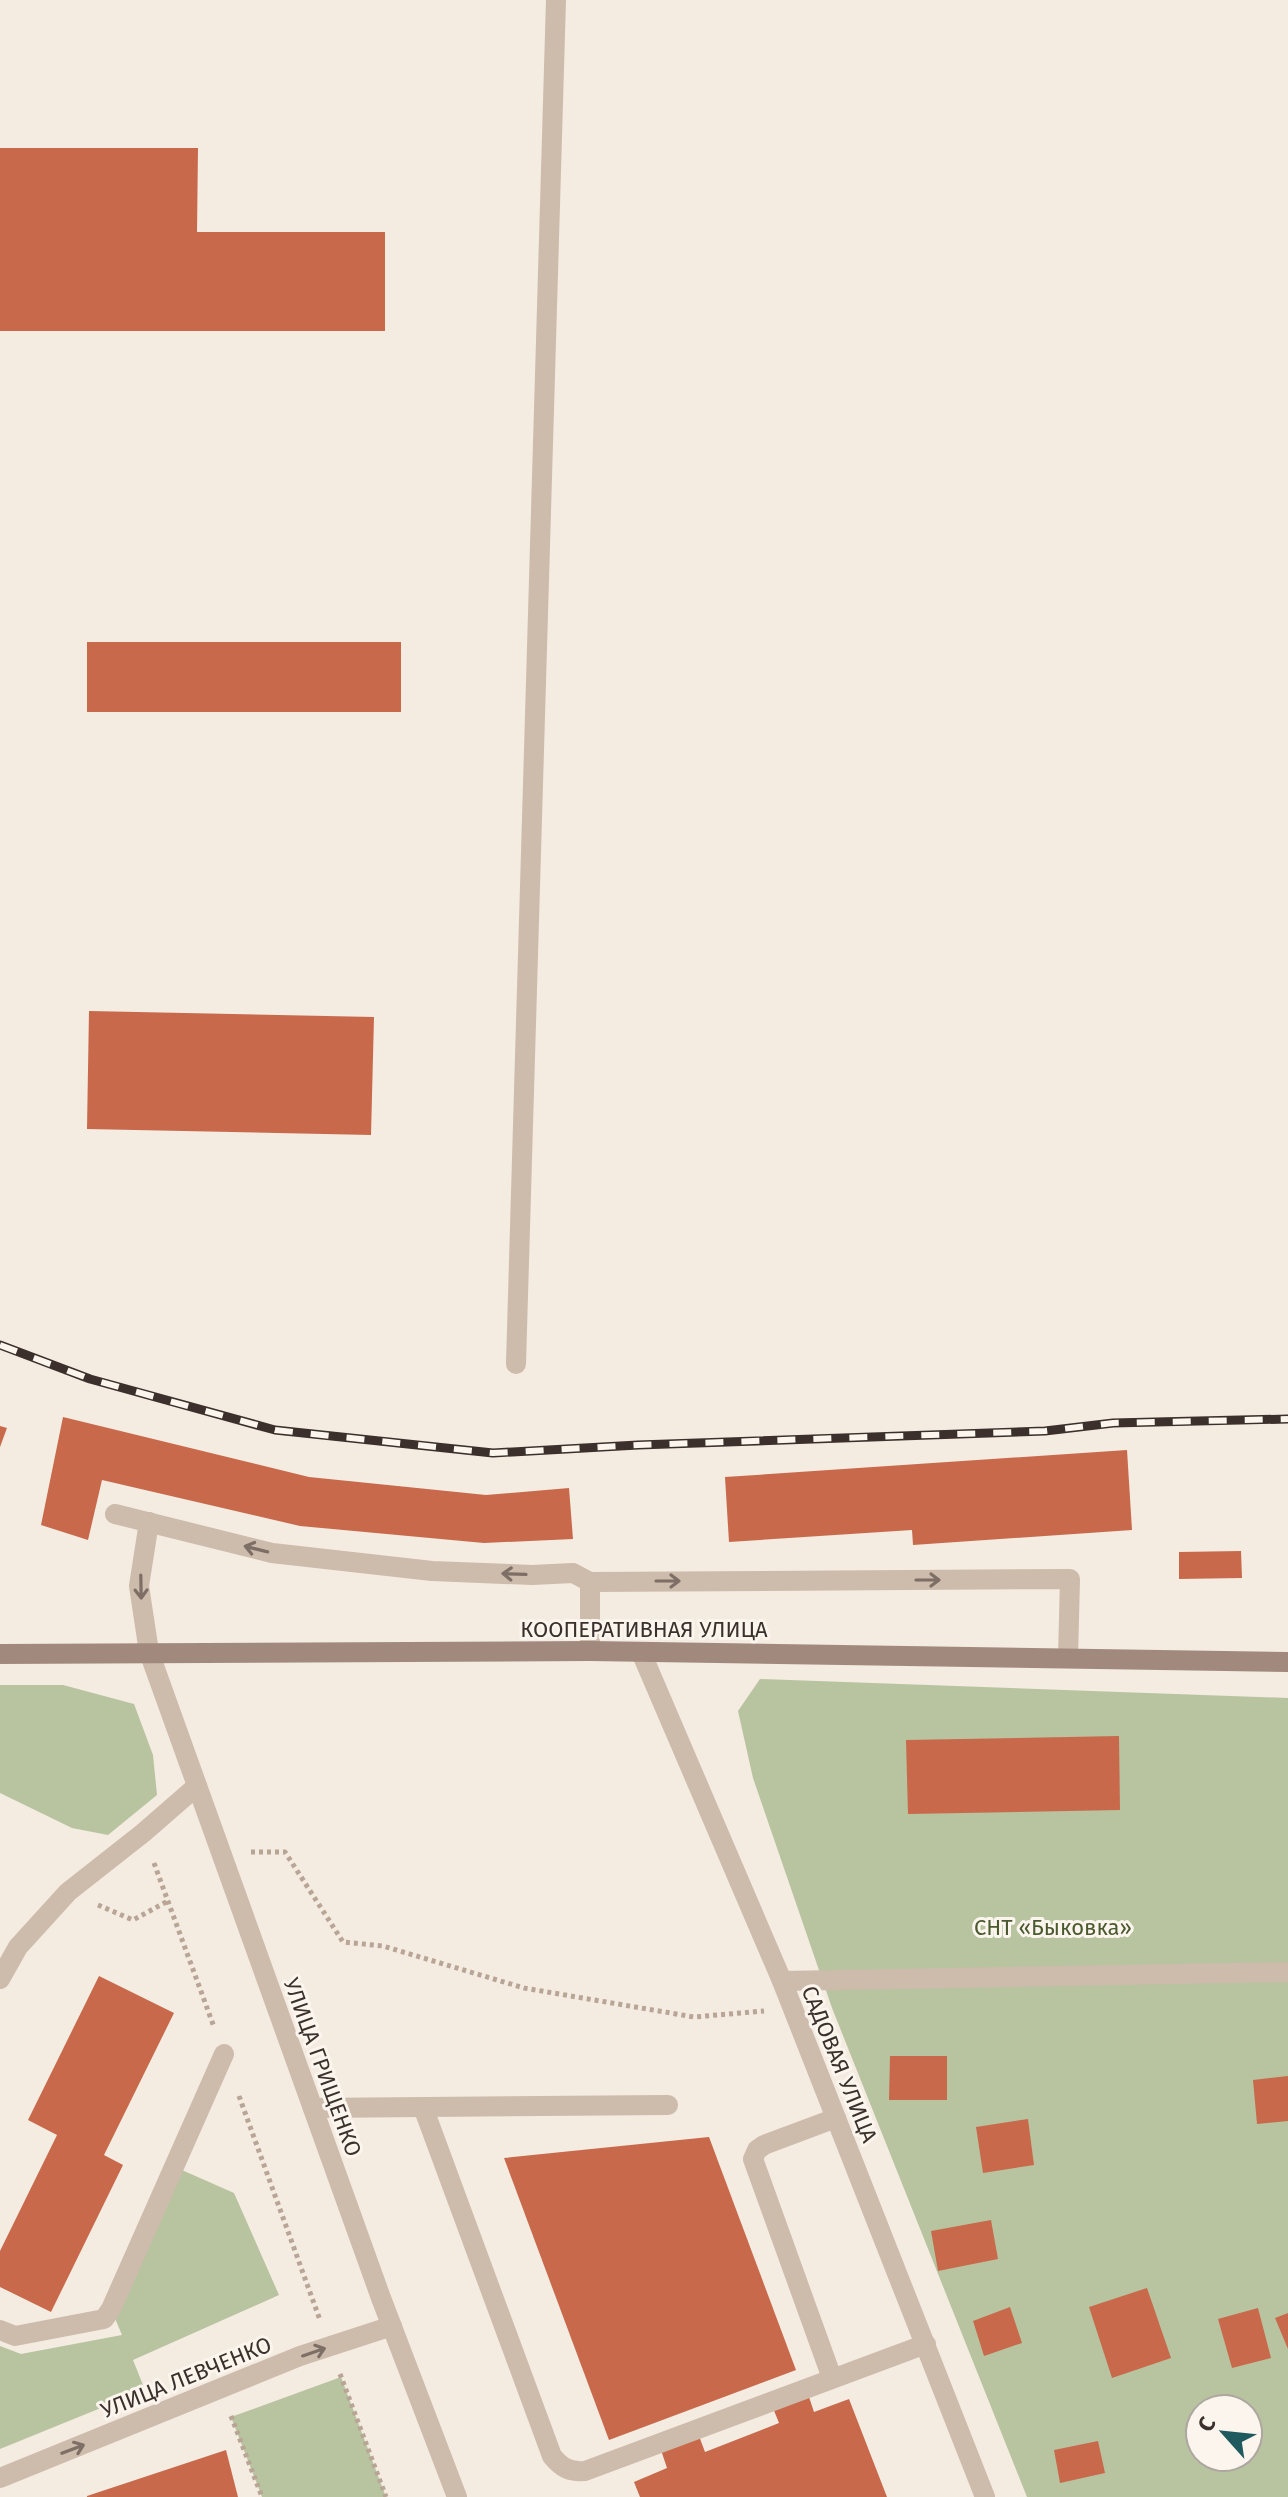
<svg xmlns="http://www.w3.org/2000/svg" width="1288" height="2497" font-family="'Fira Sans',sans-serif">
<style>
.green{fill:#b8c4a0;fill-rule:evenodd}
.building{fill:#c8694b}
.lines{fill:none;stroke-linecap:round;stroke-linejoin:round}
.path{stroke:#b9a596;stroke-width:5;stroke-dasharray:4 4;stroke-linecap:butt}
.service{stroke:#cdbbac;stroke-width:20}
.minor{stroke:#cdbbac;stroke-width:20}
.secondary{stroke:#a18a7d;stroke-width:20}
.rail-casing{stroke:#3b302b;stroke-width:9}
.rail{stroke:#fbf5ee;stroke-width:6;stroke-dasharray:18;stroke-linecap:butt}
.oneway{stroke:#7d6f65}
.labels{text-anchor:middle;stroke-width:6;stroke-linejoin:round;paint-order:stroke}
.street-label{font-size:22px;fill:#3b302b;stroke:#fbf5ee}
.park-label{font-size:22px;fill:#4a5a2e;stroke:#fbf5ee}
</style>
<rect width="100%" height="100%" fill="#f4ebe1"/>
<g class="green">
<path d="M760 1679 1288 1698V2497H1027L832 2008 753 1778 738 1711ZM1200 2409H1248V2457H1200Z"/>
<polygon points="0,1685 63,1685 134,1704 153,1755 157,1795 108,1835 72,1828 0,1793"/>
<polygon points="175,2167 234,2193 279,2295 133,2360 145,2390 0,2449 0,2346 21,2354 122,2335 111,2309"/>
<polygon points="341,2377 386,2497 262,2497 231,2417"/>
</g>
<g class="building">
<polygon points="0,148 198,148 197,232 385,232 385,331 0,331"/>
<rect x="87" y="642" width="314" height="70"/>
<polygon points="89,1011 374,1017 371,1135 87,1129"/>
<polygon points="63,1417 309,1477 486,1495 569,1488 573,1539 484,1543 300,1526 102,1480 88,1540 41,1525"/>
<polygon points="0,1426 7,1428 0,1447"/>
<polygon points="1127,1450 1132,1530 913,1545 912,1530 729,1542 725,1477"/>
<polygon points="1241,1551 1242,1578 1179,1579 1179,1552"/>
<polygon points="1119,1736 1120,1810 908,1814 906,1740"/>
<polygon points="99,1976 174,2013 104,2155 123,2165 51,2312 0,2287 0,2251 57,2135 28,2120"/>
<polygon points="890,2056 947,2056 947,2100 889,2100"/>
<polygon points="1288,2076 1288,2121 1257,2124 1253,2080"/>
<polygon points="1028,2119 1034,2165 983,2173 976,2127"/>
<polygon points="709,2137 796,2370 609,2440 504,2158"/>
<polygon points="991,2220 998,2259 938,2271 931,2231"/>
<polygon points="1147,2288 1171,2358 1112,2378 1089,2307"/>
<polygon points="1010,2307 1022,2343 984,2356 973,2321"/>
<polygon points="1258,2308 1271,2358 1232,2368 1218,2319"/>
<polygon points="1288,2313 1288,2349 1275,2318"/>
<polygon points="808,2394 814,2412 849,2399 887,2497 640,2497 634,2482 667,2468 661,2450 699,2436 705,2452 779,2423 773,2408"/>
<polygon points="1098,2441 1105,2473 1060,2483 1054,2450"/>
<polygon points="226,2450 238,2497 87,2497 87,2496"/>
</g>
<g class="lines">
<g class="path">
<polyline points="251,1852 285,1852 343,1942 383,1946 524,1988 694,2017 764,2011"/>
<polyline points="154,1863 214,2027"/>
<polyline points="98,1905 133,1920 168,1901"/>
<polyline points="239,2096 320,2320"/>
<polyline points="340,2374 386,2497"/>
<polyline points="231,2416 262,2497"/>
</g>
<g class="service">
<polyline points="516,1364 556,0"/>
<polyline points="115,1514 272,1553 432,1571 532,1575 573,1573 590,1582 1070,1579 1068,1658"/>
<polyline points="149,1522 139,1586 149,1652"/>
<polyline points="590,1651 590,1582"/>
<polyline points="0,1979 18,1947 68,1892 143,1833 197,1786"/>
<path d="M423 2107 552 2456C562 2468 569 2472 585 2471L926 2344"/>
<polyline points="313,2108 668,2105"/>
<polyline points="0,2330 15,2336 104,2319 111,2309 224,2054"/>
<polyline points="832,2378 753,2159 757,2150 764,2145 836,2118"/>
<polyline points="0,2478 300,2356 392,2326"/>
</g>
<g class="minor">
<polyline points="149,1652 381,2298 457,2497"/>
<polyline points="641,1652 782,1981 985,2497"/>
<polyline points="782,1981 1288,1972"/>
</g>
<polyline class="secondary" points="0,1654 590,1651 1288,1662"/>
<defs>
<polyline id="rail" points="0,1345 90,1379 275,1430 493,1453 638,1445 1045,1431 1113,1423 1288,1419"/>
</defs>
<use href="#rail" class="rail-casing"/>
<use href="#rail" class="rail"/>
</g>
<defs><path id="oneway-shaft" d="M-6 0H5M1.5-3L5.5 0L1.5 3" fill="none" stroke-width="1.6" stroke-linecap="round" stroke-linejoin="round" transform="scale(2)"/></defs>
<g class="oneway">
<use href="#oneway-shaft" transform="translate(256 1549) rotate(-166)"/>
<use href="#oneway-shaft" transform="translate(514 1574) rotate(-178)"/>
<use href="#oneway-shaft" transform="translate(928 1580)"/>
<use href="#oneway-shaft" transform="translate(668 1581)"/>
<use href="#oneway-shaft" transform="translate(141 1587) rotate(89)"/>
<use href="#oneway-shaft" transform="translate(314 2352) rotate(-19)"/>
<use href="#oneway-shaft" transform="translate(73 2449) rotate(-21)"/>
</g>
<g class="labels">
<g class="street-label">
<text x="644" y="1637">КООПЕРАТИВНАЯ УЛИЦА</text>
<text transform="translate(840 2064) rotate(68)" y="8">САДОВАЯ УЛИЦА</text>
<text transform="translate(323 2067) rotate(70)" y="8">УЛИЦА ГРИЩЕНКО</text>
<text transform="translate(186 2377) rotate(-22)" y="8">УЛИЦА ЛЕВЧЕНКО</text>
</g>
<g class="park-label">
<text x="1053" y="1935">СНТ «Быковка»</text>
</g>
</g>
<g transform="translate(1224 2433) rotate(297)"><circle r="38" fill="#fbf5ee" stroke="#aea6a0" stroke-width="2"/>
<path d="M0-6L14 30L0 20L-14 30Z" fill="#1f5a5e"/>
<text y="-12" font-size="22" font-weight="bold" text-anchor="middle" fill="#3b302b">С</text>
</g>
</svg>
